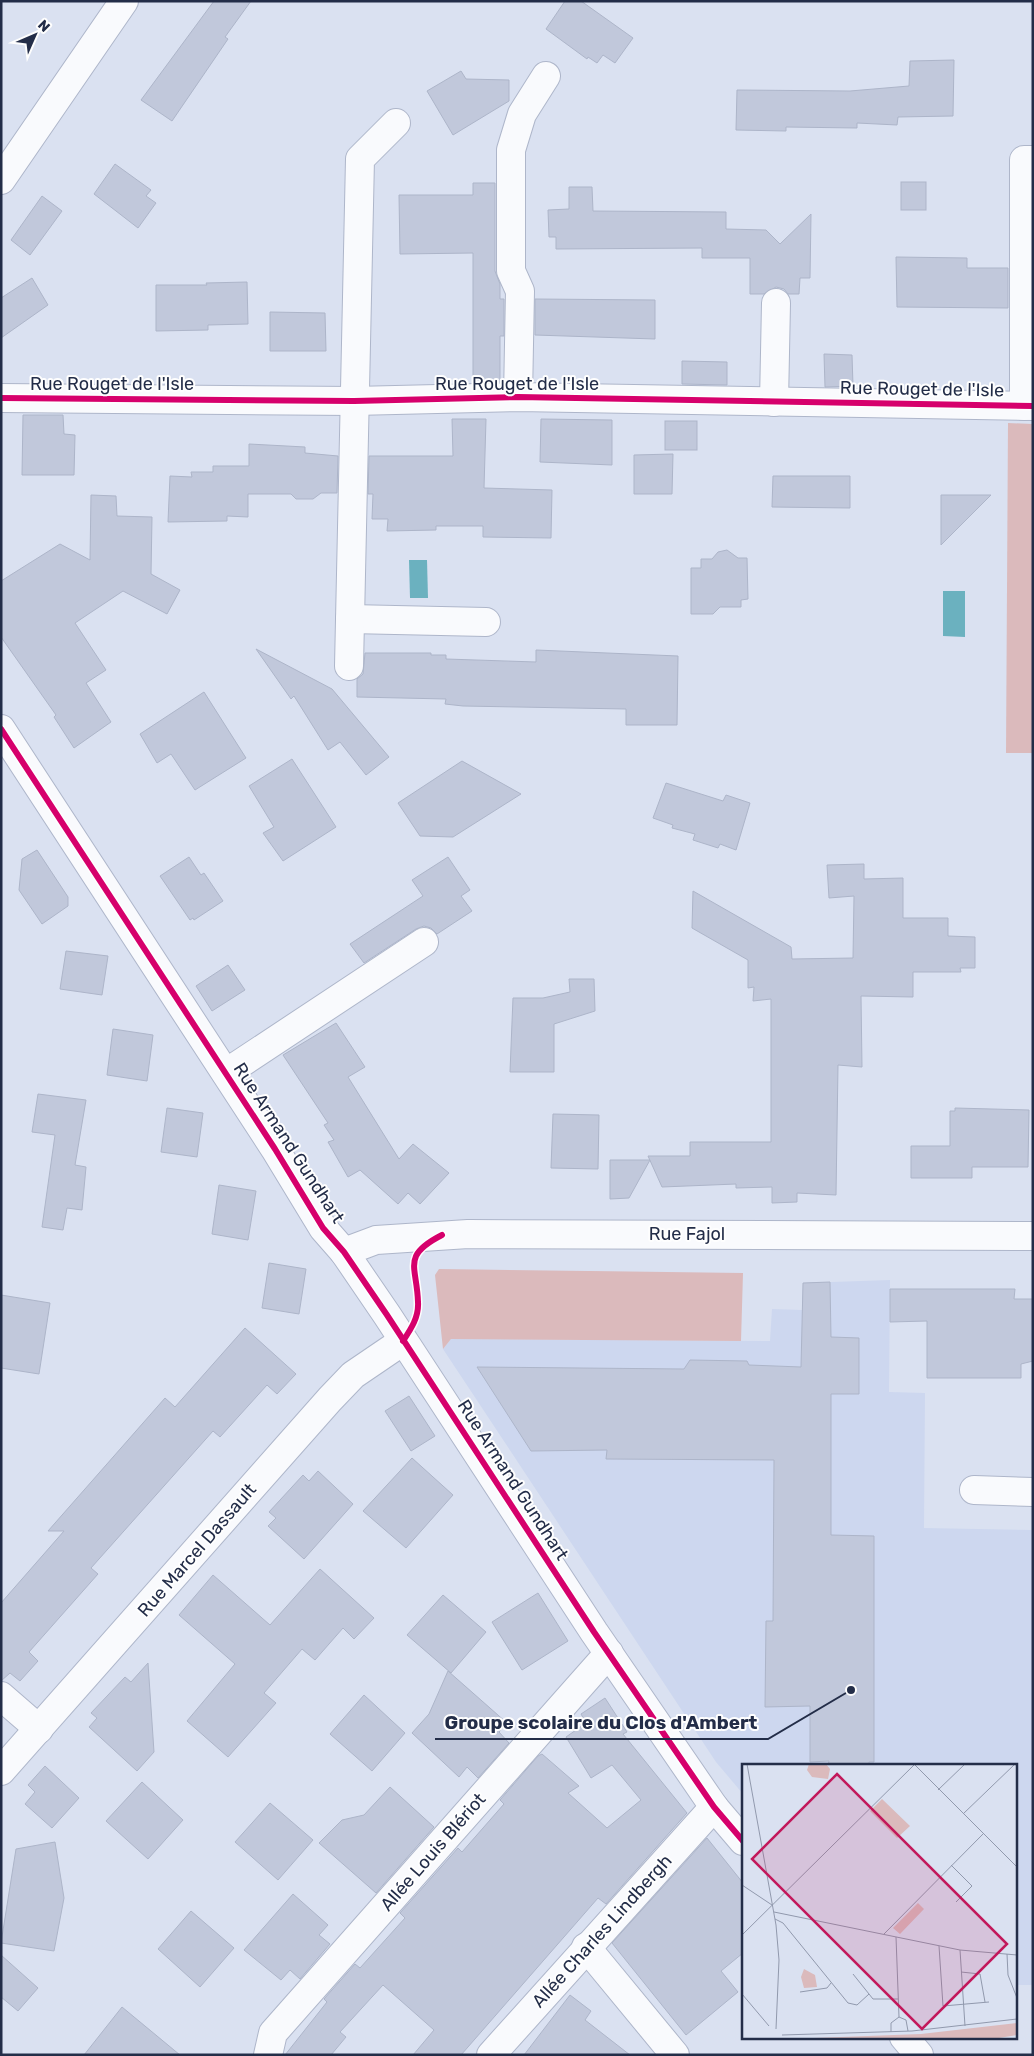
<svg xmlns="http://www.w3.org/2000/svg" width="1034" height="2056" font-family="Rubik,sans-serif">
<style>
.built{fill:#cdd7ef}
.green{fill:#dbbabc}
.water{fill:#6bb1bf}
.building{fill:#c1c8db;stroke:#adb5c9}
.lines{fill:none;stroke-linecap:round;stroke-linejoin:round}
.minor-casing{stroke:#aeb6ca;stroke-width:30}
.minor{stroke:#f9fafd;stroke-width:28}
.cycleway-casing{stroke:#fefefe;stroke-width:9}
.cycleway{stroke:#d6006c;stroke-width:6}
.labels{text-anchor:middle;stroke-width:4;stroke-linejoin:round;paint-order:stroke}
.street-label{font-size:18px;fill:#232d48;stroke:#fefefe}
.inset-road{fill:none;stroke:#9199ad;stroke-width:1}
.view{fill:#c2185b;fill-opacity:0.15;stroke:#c2185b;stroke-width:2.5}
.inset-edge{fill:none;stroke:#232d48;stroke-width:2.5}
.leader{fill:none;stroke:#232d48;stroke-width:2}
.callout-dot{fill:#232d48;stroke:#fefefe;stroke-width:2}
.callout-label{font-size:19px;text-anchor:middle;font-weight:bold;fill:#232d48;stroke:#fefefe;stroke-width:4;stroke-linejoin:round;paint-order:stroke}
</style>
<rect width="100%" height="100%" fill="#dae1f1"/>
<polygon class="built" points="890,1280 889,1392 925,1393 924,1528 1033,1530 1033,1985 1015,1985 1015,1765 743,1765 743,1794 716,1762 443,1349 451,1339 770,1341 772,1309 802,1310 803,1283"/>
<g class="green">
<polygon points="1008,423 1033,424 1033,753 1006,753"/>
<polygon points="439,1269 743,1273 741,1341 451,1339 443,1349 435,1275"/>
</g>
<g class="water">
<polygon points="409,560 427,560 428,598 410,598"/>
<polygon points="943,591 965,591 965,637 943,636"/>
</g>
<g class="building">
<polygon points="214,1 251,1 225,37 228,39 172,121 141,100"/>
<polygon points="565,1 581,1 633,38 615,63 603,55 597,63 588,57 587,59 546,29"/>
<polygon points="954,60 953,116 898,117 897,125 857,123 857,128 786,127 786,131 736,130 737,90 850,91 909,86 910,61"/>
<polygon points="461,71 466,79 509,80 509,101 453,135 427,91"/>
<polygon points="115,164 151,190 146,196 156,203 138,228 94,194"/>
<rect x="901" y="182" width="25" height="28"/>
<polygon points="473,183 495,183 495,271 500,284 500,299 504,299 504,336 500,336 500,382 473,382 473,253 400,254 399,195 473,195"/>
<polygon points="569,187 592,187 593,211 726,212 726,229 766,230 780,244 811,214 810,278 800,278 799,294 788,294 784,289 776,287 764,294 750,294 750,258 702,258 702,248 556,249 556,237 549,237 548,210 569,209"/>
<polygon points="42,196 62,211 30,255 11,240"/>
<polygon points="896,257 967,258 967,268 1008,268 1008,308 897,307"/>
<polygon points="32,278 48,305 1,338 1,298"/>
<polygon points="247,282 248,324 208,325 208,330 156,331 156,285 207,285 206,283"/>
<polygon points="535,299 655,300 655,339 535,335"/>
<polygon points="270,312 325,313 326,351 270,351"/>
<polygon points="824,354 852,355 853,386 825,387"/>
<polygon points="682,361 727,362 727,385 682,384"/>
<polygon points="23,415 63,415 64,434 75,435 74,475 22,475"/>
<polygon points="452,419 486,419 484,488 552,490 551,538 483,537 483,526 436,526 436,530 387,531 388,519 372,519 373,494 368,494 369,456 453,456"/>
<polygon points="541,419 612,420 612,465 540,462"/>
<rect x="665" y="421" width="32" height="29"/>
<polygon points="249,444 305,447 305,453 338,456 337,493 321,493 313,499 296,499 291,494 248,494 248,517 227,516 227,521 168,522 170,476 192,477 191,472 213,472 213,466 249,466"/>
<polygon points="673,454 672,494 634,494 634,455"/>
<polygon points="773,476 850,476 850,508 772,507"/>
<polygon points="91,495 116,496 117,516 152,517 151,574 180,590 167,614 123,591 75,623 106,670 86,683 111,722 74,748 54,717 56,715 1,637 1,581 60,544 90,560"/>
<polygon points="941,495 991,495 941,545"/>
<polygon points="727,550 738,558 747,558 748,599 741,600 741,607 720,607 713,614 691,614 691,568 701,568 701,559 712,559 718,552"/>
<polygon points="256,649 332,689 389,757 366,775 340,742 328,750 294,696 291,699"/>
<polygon points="536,650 678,656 677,725 626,725 626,709 463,706 445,704 446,699 357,697 357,679 363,674 365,653 431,653 431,655 446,655 446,659 536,662"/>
<polygon points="204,692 246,758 195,790 171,754 157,763 140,734"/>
<polygon points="292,759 336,827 283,861 263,833 274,827 249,786"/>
<polygon points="462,761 521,794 453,837 420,836 398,803"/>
<polygon points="666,783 723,801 726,795 750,803 736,850 720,844 718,848 693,840 695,834 672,828 673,825 653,818"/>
<polygon points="37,850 68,897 68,906 42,924 19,890 22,859"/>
<polygon points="189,857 201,875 204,873 223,901 194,920 193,918 190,920 160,876"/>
<polygon points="448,857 470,890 461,896 472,911 437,934 431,928 424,926 416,929 364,963 350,944 423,896 412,880"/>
<polygon points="864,864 864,879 903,878 903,918 948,918 948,936 975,937 975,968 960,968 961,972 913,972 913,997 861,996 862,1067 838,1065 836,1195 797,1193 797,1202 772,1203 772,1187 736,1188 736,1184 662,1187 648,1156 690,1156 690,1142 771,1142 771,999 753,1001 754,987 748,988 748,960 692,928 693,891 791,947 792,959 853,958 854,896 829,898 827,865"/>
<polygon points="66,951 108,956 102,995 60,989"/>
<polygon points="228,965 245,990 212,1011 196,986"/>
<polygon points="569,979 594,979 595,1011 554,1024 554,1072 510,1072 513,998 543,998 570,992"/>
<polygon points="336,1023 365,1067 348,1077 399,1159 413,1144 449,1173 420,1204 408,1193 398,1204 360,1170 348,1177 328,1142 334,1140 324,1125 328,1123 283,1055"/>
<polygon points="113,1029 153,1035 147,1081 107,1075"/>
<polygon points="38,1094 86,1100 75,1165 86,1167 82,1210 67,1208 63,1230 42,1227 55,1135 32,1132"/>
<polygon points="167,1108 203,1113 197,1157 161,1152"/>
<polygon points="955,1108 1029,1110 1028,1167 972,1167 972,1178 911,1178 911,1146 950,1146 950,1111 955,1111"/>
<polygon points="553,1114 599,1115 598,1169 551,1168"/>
<polygon points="610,1160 650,1160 629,1198 610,1199"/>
<polygon points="219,1185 256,1191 248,1240 212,1234"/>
<polygon points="269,1263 306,1269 299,1314 262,1308"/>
<polygon points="830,1282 831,1337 859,1338 859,1394 831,1394 831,1535 874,1536 874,1762 869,1762 869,1765 828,1765 829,1761 810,1762 810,1706 765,1707 766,1621 773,1621 774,1460 606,1459 607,1450 531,1451 477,1367 684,1369 690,1360 747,1361 749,1365 801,1367 803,1283"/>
<polygon points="890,1289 1015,1289 1014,1299 1033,1299 1033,1361 1021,1364 1021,1378 927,1378 927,1321 890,1322"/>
<polygon points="1,1295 50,1303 39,1374 1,1368"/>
<polygon points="245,1328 296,1374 277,1394 267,1385 220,1437 213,1431 91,1568 98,1574 29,1652 38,1661 20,1681 10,1673 1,1681 1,1603 64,1531 48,1531 165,1398 175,1407"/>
<polygon points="409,1396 435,1436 411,1451 385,1411"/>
<polygon points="412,1458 453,1495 406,1548 363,1511"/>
<polygon points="318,1471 353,1504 304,1559 268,1526 276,1518 269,1512 303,1475 309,1481"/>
<polygon points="320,1569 374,1618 354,1639 343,1628 315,1660 302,1649 264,1693 276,1703 228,1757 187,1721 235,1664 179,1615 213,1575 270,1625"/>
<polygon points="538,1593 568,1641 522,1670 492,1622"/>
<polygon points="443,1595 486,1632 451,1673 407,1635"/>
<polygon points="148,1663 154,1752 137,1771 89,1727 97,1718 91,1713 125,1677 131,1682"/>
<polygon points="448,1671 507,1723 499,1732 509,1743 478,1778 467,1767 459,1777 412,1733 429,1714"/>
<polygon points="364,1695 405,1733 372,1771 330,1734"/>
<polygon points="605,1698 627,1732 623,1734 687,1813 606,1904 598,1898 461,2055 413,2055 434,2030 383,1985 340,2032 346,2037 331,2055 285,2055 327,2002 324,1999 355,1964 360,1968 405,1918 400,1913 458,1848 462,1852 504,1804 500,1800 538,1756 542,1754 579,1786 568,1793 607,1828 641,1800 612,1765 591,1778 566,1737 586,1723 581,1714"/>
<polygon points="45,1766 79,1798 52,1828 25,1804 35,1792 28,1785"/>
<polygon points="142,1782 183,1820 148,1859 106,1821"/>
<polygon points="390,1787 434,1827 376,1893 319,1843 342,1820 364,1815"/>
<polygon points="270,1803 313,1840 278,1880 235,1842"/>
<polygon points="707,1838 743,1883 743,1953 721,1971 738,1992 686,2035 612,1943"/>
<polygon points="55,1842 64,1898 54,1951 1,1943 16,1849"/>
<polygon points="293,1894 328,1925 319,1935 330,1944 300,1979 290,1970 281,1980 244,1950"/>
<polygon points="191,1911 234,1948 200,1987 158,1949"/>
<polygon points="1,1955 38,1988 18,2011 1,1997"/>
<polygon points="570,1995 591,2011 585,2020 630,2055 524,2055"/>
<polygon points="122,2007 180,2055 84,2055"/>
</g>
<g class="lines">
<defs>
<g id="minor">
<polyline points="1,180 124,1"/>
<polyline points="518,397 520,291 511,271 511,150 522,114 546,76"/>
<polyline points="1,398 354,401 518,397 1033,406"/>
<polyline points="774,402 776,303"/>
<polyline points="1024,406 1024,160 1033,160"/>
<polyline points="350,619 486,622"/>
<polyline points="349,666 360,159 396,123"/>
<polyline points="1,729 275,1149 323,1228 344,1252 387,1315 594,1632 714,1807 743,1841"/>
<polyline points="226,1073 424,942"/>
<polyline points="344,1252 376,1240 468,1234 1033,1236"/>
<polyline points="974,1490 1033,1492"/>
<polyline points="1,1696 39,1729"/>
<polyline points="1,1771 330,1399 353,1375 403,1341"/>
<polyline points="586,1947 675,2055"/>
<polyline points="904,2037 919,2055"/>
<polyline points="268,2055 273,2033 609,1653"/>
<polyline points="491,2055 714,1807"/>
</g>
</defs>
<use href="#minor" class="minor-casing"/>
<use href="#minor" class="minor"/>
<defs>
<g id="cycleway">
<polyline points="1,398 354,401 518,397 1033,406"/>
<polyline points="1,729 275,1149 323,1228 344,1252 387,1315 594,1632 714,1807 743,1841"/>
<path d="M403 1341C411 1329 419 1317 418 1302 417 1266 401 1256 442 1235"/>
</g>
</defs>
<use href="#cycleway" class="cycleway-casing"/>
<use href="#cycleway" class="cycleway"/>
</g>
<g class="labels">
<g class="street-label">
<text x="112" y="390">Rue Rouget de l'Isle</text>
<text x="517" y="390">Rue Rouget de l'Isle</text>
<text transform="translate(922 389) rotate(1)" y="6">Rue Rouget de l'Isle</text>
<text transform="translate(289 1143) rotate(57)" y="6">Rue Armand Gundhart</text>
<text x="687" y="1240">Rue Fajol</text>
<text transform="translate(513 1480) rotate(57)" y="6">Rue Armand Gundhart</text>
<text transform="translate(197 1550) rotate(-49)" y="6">Rue Marcel Dassault</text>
<text transform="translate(433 1852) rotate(-49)" y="6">Allée Louis Blériot</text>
<text transform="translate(602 1931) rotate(-48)" y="6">Allée Charles Lindbergh</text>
</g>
</g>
<g transform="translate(742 1764)">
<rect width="275" height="275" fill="#dae1f1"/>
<path d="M67 0H84L88 5 86 15 70 13 65 6ZM140 35 168 62 155 74 128 47ZM176 139 182 145 158 170 151 164ZM62 205 73 211 75 223 62 224 59 213ZM275 259V271L251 275H45L179 270Z" fill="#dbbabc"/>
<path class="inset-road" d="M5 0 34 161 37 196 34 265M172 0 275 103M196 26 223 0M221 50 273 0M209 101 230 122 214 138M0 121 30 141M32 148 218 186 275 191M33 155 41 159 106 239 115 241 127 230M142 170 242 69M0 171 173 0M154 173 157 253M197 182 201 242 247 238M218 186 223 262M265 190 266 211 275 234M219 208 238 210 243 238M111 210 131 235H156M58 228 85 224 89 219M0 230 27 262M149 268V259L157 253 164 256 166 267M40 271 170 267 275 255"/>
<path class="view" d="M95 10 265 180 180 265 10 95Z"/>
<rect width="275" height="275" class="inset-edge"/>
</g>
<path class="leader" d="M851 1690L768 1739H435"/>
<circle class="callout-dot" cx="851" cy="1690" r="5"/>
<g class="callout-label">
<text x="601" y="1729">Groupe scolaire du Clos d'Ambert</text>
</g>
<rect width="1034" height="2056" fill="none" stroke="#232d48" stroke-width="5"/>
<g transform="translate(35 35) rotate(45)" stroke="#fefefe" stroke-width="4" paint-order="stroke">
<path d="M0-4L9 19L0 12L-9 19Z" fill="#232d48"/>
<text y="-8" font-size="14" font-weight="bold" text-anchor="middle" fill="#232d48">N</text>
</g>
</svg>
